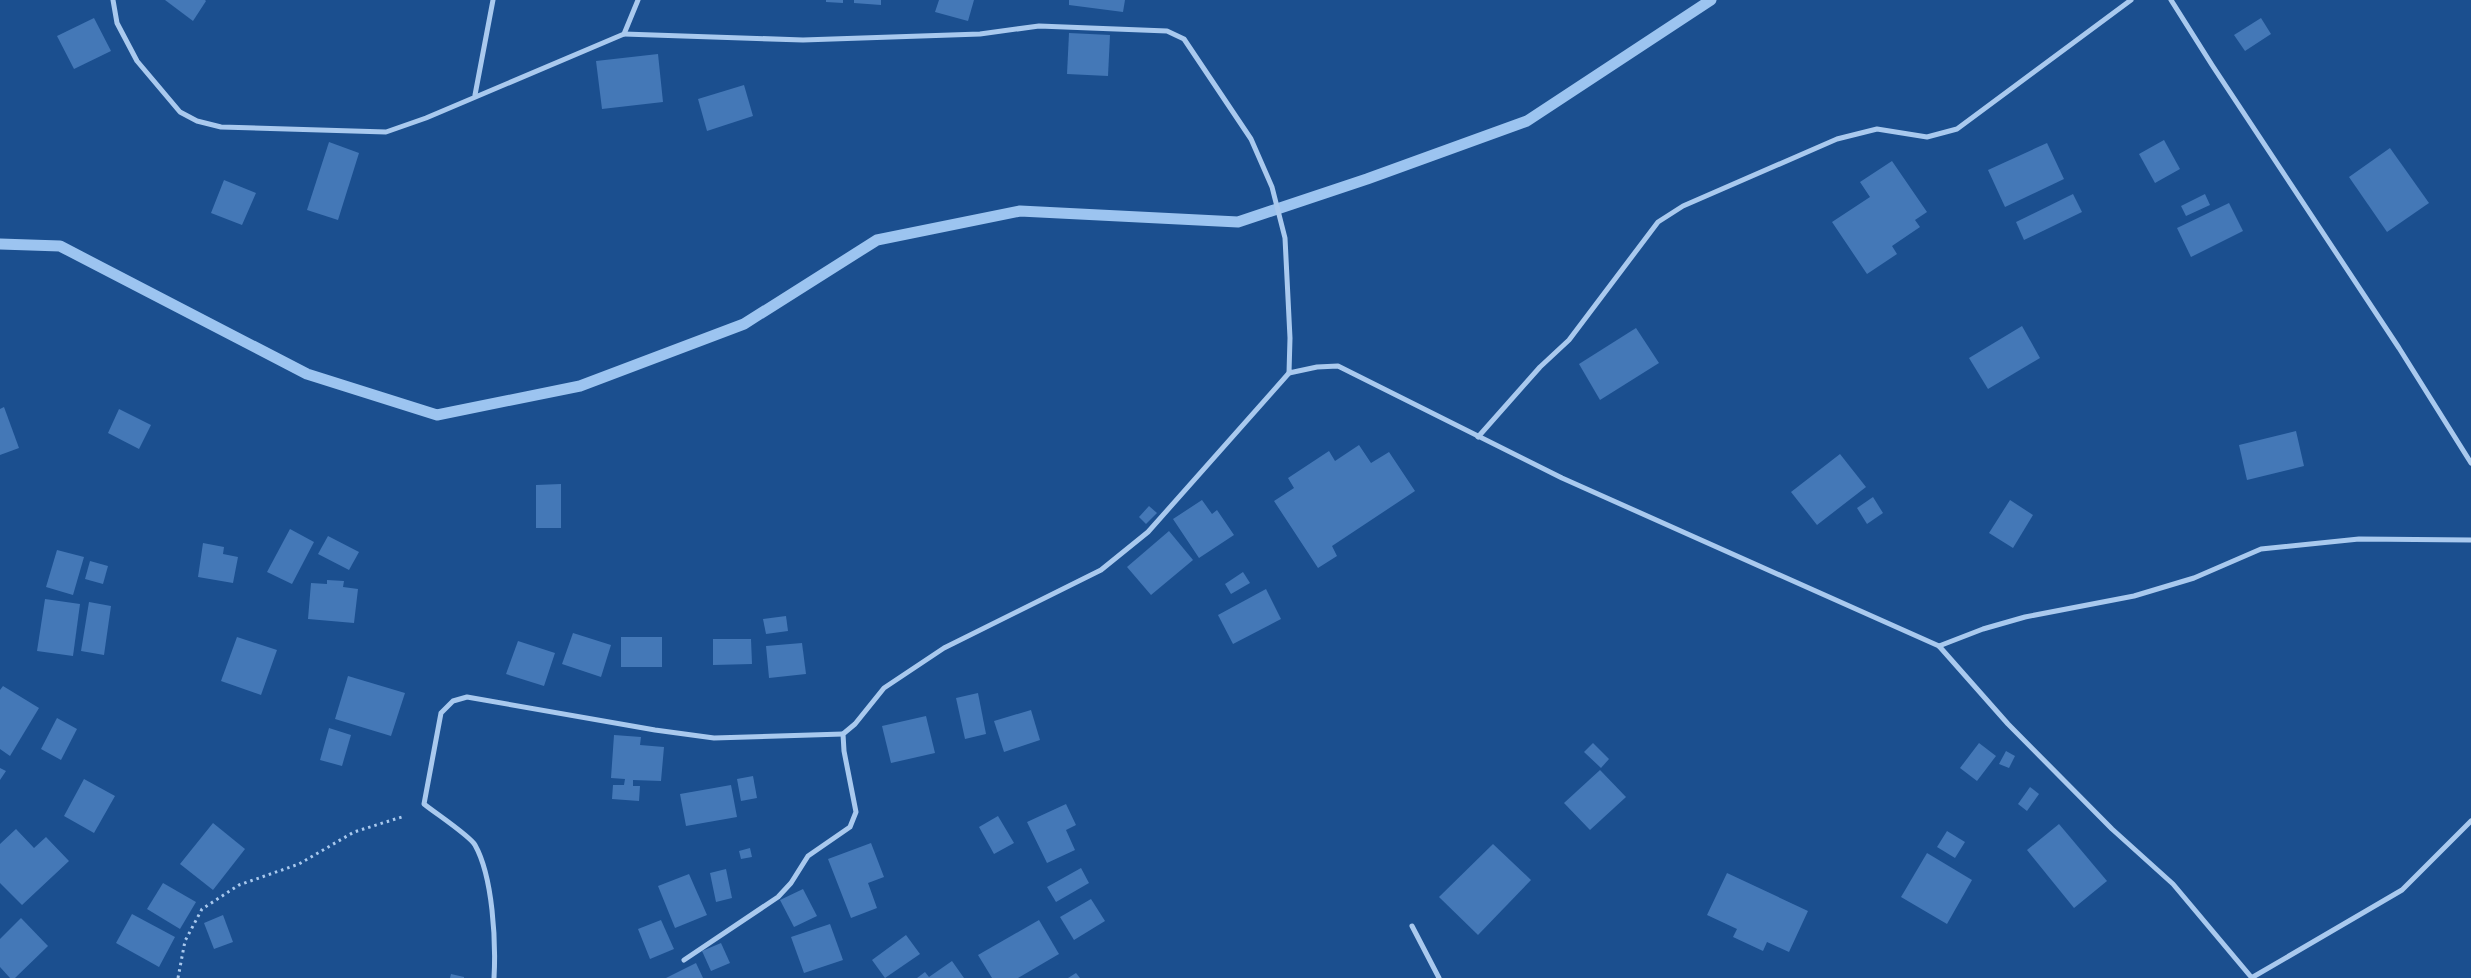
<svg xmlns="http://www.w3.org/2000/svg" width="2471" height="978" font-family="Overpass,sans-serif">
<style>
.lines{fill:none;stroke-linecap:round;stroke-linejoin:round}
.stream{stroke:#9cc4f0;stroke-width:11}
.building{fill:#4478b7}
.path{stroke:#a9c9ee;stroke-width:3;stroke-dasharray:2.5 4;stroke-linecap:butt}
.minor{stroke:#a9c9ee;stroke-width:5}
</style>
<rect width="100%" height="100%" fill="#1b4f8f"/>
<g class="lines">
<polyline class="stream" points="0,244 60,246 307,374 437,415 580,386 744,324 877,240 1020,211 1238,222 1367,179 1527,121 1711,0"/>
</g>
<g class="building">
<polygon points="165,0 205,0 206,1 193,21"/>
<polygon points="826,0 843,0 843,3 826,2"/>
<polygon points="854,0 881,0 881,5 854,3"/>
<polygon points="939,0 974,0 968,21 935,12"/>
<polygon points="1069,0 1125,0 1123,12 1069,5"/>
<polygon points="94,18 111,51 74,69 57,36"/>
<polygon points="2261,18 2271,34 2245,51 2234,35"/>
<polygon points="1069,33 1110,35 1108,76 1067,74"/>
<polygon points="658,54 663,102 602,109 596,61"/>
<polygon points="744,85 753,116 707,131 698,99"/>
<polygon points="2164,140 2180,169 2155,183 2139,154"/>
<polygon points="329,142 359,153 338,220 307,210"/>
<polygon points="2047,143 2064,179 2005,207 1988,170"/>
<polygon points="2390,148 2429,203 2387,232 2349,177"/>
<polygon points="1892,161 1927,212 1915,220 1920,227 1892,246 1897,254 1867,274 1832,222 1870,197 1860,182"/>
<polygon points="224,180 256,193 242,225 211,213"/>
<polygon points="2073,194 2082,212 2024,240 2016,222"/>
<polygon points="2205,194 2210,205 2186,216 2181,206"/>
<polygon points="2229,203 2243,231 2191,257 2177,228"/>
<polygon points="2022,326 2040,358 1988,389 1969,358"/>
<polygon points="1636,328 1659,363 1600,400 1579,364"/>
<polygon points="4,407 19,448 0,455 0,409"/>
<polygon points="119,409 151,425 139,449 108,433"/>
<polygon points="2296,431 2304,466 2247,480 2239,445"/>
<polygon points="1359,445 1371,463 1389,452 1415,491 1332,546 1337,556 1318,568 1274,501 1294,488 1288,478 1329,451 1335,461"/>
<polygon points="1840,454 1866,487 1817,525 1791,492"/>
<polygon points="561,484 561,528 536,528 536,485"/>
<polygon points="1873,497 1883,513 1867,524 1857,508"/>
<polygon points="1202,500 1212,514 1217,510 1234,535 1199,558 1173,519"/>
<polygon points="2010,500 2033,515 2013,548 1989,533"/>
<polygon points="1149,506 1157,513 1146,524 1139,517"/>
<polygon points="290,529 314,542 292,584 267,572"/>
<polygon points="1169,531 1193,560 1151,595 1127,567"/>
<polygon points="328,536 359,552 349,570 318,554"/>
<polygon points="203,543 224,547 223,554 238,557 233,583 198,577"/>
<polygon points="57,550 84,557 73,595 46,587"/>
<polygon points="90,561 108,566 103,584 85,579"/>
<polygon points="1243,572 1250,583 1231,594 1225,584"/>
<polygon points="327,580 344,581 343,587 358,589 354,623 308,619 311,583 327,584"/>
<polygon points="1266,589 1281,619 1233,644 1218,615"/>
<polygon points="45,599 80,604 73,656 37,651"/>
<polygon points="89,602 111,606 104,655 81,651"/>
<polygon points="786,616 788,631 766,634 763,619"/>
<polygon points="573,633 611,645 601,677 562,664"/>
<polygon points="237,637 277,650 261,695 221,681"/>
<rect x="621" y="637" width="41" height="30"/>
<polygon points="713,639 751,639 752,664 713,665"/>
<polygon points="518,641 555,653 544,686 506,674"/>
<polygon points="802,643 806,674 769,678 766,646"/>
<polygon points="348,676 405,693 391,736 335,719"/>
<polygon points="3,686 39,708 10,756 0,749 0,690"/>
<polygon points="978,693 986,734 965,739 956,698"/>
<polygon points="1031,710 1040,740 1004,752 994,721"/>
<polygon points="926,716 935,753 891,763 882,726"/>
<polygon points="57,718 77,729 61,760 41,749"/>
<polygon points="329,728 351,735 342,766 320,760"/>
<polygon points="614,735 641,737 640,745 664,747 661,781 633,780 633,786 640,786 639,801 612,799 613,785 624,785 625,779 611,778"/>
<polygon points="1593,743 1609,759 1601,768 1584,752"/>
<polygon points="1979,743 1996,756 1977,781 1960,768"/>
<polygon points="2006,751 2015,756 2009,768 1999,764"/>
<polygon points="0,768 6,771 0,780"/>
<polygon points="1600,770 1626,797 1590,830 1564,803"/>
<polygon points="753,776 757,798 741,801 737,779"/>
<polygon points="84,779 115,796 94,833 64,816"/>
<polygon points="731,785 737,817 686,826 680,794"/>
<polygon points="2030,787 2039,794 2027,811 2018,804"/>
<polygon points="1066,804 1076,825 1066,830 1075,850 1047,863 1027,822"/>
<polygon points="998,816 1014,843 994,854 979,827"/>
<polygon points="213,823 245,849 213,890 180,864"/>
<polygon points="2059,824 2107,881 2074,908 2027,850"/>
<polygon points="16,829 34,848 46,837 69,861 22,905 0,883 0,844"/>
<polygon points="1947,831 1965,842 1955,858 1937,847"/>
<polygon points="871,843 884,877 868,883 877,908 851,918 828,859"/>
<polygon points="1493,844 1531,880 1478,935 1439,897"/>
<polygon points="750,848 752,857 741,859 739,851"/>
<polygon points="1927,853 1972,880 1947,924 1901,897"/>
<polygon points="1081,868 1089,883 1056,902 1047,887"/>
<polygon points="726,869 732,898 716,902 710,873"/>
<polygon points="1727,873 1808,911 1789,952 1767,942 1763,951 1733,937 1737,929 1707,915"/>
<polygon points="689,874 707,915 675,928 658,886"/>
<polygon points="163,883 196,902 180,929 147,909"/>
<polygon points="803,889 817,916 794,927 780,900"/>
<polygon points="1091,899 1105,921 1074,940 1060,917"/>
<polygon points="132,914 175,937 159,967 116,943"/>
<polygon points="223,915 233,942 214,949 204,923"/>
<polygon points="21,918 48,946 15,978 10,978 0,967 0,939"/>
<polygon points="661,920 674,949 650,959 638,929"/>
<polygon points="1039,920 1059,954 1018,978 992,978 978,955"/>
<polygon points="830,924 843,960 804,973 791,937"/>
<polygon points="906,935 920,954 885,978 872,960"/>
<polygon points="721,943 730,963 711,971 702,951"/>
<polygon points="952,961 964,978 917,978 925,972 929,977"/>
<polygon points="696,963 703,978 666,978"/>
<polygon points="1076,973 1080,978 1068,978"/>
<polygon points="451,974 464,977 464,978 450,978"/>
</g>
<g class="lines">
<polyline class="path" points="178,978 185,941 202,909 239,885 299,864 354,832 405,816"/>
<g class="minor">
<polyline points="113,0 117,23 137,61 180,112 197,121 221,127 386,132 426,118 624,34 638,0"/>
<polyline points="2171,0 2212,65 2399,348 2471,463"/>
<polyline points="624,34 803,40 980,34 1039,26 1167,31 1184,39 1251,139 1272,187 1285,238 1290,338 1289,373 1317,367 1338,366 1562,478 1939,646 2008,724 2112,829 2173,884 2252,978"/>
<polyline points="475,95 493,0"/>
<polyline points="1478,437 1540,367 1569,340 1658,222 1683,206 1837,139 1877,129 1927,137 1957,129 2131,0"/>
<polyline points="1939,646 1983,629 2025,617 2134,596 2194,578 2261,549 2359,539 2471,540"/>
<polyline points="1412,926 1439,978"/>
<polyline points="684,960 778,897 791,883 808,856 850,827 856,812 844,751 843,734 855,724 884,688 944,648 1101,570 1148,532 1289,373"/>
<polyline points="2253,977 2402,890 2471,821"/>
<path d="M494 978C496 942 493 877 475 845 470 836 435 813 424 804L441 713 453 701 467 697 655 730 714 738 843 734"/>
</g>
</g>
</svg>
